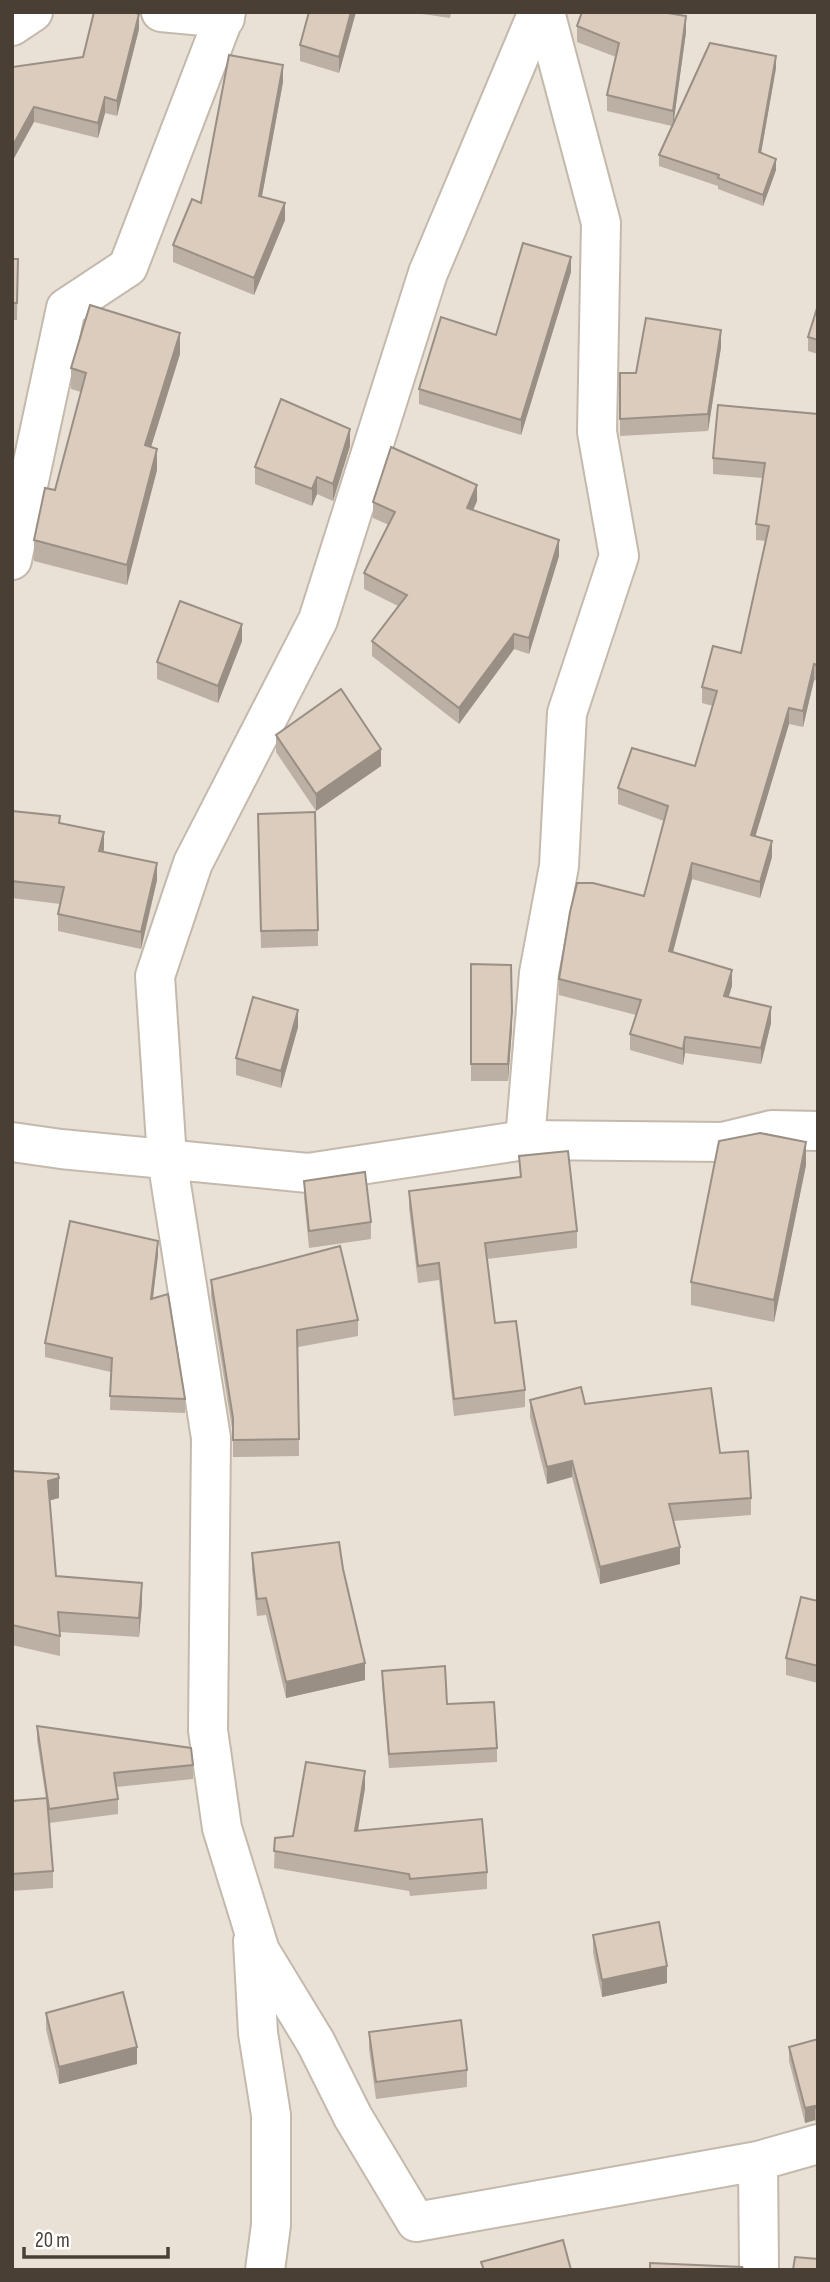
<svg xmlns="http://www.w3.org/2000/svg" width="830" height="2282" font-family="'Sofia Sans Condensed',sans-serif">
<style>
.residential{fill:#e9e1d5}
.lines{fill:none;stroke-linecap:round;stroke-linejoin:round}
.minor-casing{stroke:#c4b9ac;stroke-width:42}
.minor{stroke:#fff;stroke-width:38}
.wall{fill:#bcafa3}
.shaded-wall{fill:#998f85}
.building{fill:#dbccbe;stroke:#998f85;stroke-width:2}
</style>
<rect width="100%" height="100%" fill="#f5efe7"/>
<rect class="residential" x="12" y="12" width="806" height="2258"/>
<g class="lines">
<defs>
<g id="minor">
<polyline points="161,12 225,18"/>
<polyline points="538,12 428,273 318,620 193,863 155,976 167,1159 211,1438 208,1730 222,1828 260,1951 316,2043 353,2117 416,2222 758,2161 818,2144"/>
<polyline points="12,26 33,12"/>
<polyline points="12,560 66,308 128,267 226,12"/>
<polyline points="525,1140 539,973 559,866 567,713 619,556 597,432 601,223 545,12"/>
<polyline points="12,1142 61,1149 308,1173 525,1140 723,1142 772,1130 818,1131"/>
<polyline points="253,1941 258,2033 271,2115 271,2225 265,2270"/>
<polyline points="758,2161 759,2270"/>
</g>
</defs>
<use href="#minor" class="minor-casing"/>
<use href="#minor" class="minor"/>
</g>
<g class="wall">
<polygon points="309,12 356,12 339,73 300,61 300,45"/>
<polygon points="408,12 451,12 450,18"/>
<polygon points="669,12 668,13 686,32 673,124 776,68 761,153 776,170 763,206 718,189 718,186 659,166 659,155 672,126 607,111 607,95 616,57 577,42 577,26"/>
<polygon points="139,29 117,116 105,113 98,138 34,122 12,67 83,57"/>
<polygon points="283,82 262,196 285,220 254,295 173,262 173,245"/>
<polygon points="12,259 18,259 17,320 12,320"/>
<polygon points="571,272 521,435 419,404 419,389 496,335"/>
<polygon points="818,305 818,354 808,351 808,337"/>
<polygon points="721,347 708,431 620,436 620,373 636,373"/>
<polygon points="180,354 151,447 157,470 127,585 34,561 34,540 55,490 81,392 71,389 71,368"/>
<polygon points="818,414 818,681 814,680 803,727 789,724 755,837 772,857 760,898 692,879 673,952 732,986 728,997 771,1023 761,1064 685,1053 683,1065 630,1050 630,1034 636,1015 559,995 559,979 644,896 664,821 618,804 618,788 695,766 713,706 702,703 702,687 741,653 766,541 756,540 756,524 763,478 713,474 713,458"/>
<polygon points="350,446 333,501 317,494 312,506 255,484 255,467"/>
<polygon points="477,501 473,510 559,556 529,654 514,649 459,724 372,656 372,641 398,606 364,589 364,573 389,525 373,518 373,502"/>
<polygon points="242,641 218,703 157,679 157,662"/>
<polygon points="276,735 381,766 316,811 276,752"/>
<polygon points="12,811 60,824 104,849 103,851 157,880 141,949 58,931 58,914 60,904 12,898"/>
<polygon points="258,831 318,930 318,946 261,948"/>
<polygon points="471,964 512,1028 508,1081 471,1081"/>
<polygon points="298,1027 281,1088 236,1075 236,1058"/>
<polygon points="519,1156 577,1231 577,1248 487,1259 495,1323 525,1390 525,1407 454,1416 439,1280 418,1283 409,1208 409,1191 520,1177"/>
<polygon points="806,1165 774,1322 691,1305 691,1282"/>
<polygon points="304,1181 371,1222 371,1239 309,1248 304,1197"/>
<polygon points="158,1255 153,1298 185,1399 185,1413 110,1410 111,1372 45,1357 45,1343"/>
<polygon points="211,1280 358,1320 358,1336 298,1347 299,1456 233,1457 233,1435 211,1297"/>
<polygon points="530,1400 585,1404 720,1453 751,1498 751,1515 673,1521 680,1564 600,1584 572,1477 547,1484 530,1417"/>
<polygon points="12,1471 59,1498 50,1500 56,1576 142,1603 139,1637 60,1632 60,1656 12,1645"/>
<polygon points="252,1553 343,1569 365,1680 286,1698 266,1615 257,1616 252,1570"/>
<polygon points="818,1601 818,1683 786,1675 786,1658"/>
<polygon points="382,1671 447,1704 497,1748 497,1762 389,1768 382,1685"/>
<polygon points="37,1726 193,1765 193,1779 116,1787 118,1799 118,1814 49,1823 53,1871 53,1888 12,1891 12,1801 46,1799 37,1740"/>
<polygon points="365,1788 358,1830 487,1872 487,1889 410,1896 409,1891 274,1868 275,1838 293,1836"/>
<polygon points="593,1935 667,1983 602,1997 593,1952"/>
<polygon points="46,2013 137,2064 59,2084 46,2029"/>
<polygon points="369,2032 467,2070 467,2087 376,2099 369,2049"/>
<polygon points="818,2039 818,2123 816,2123 815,2120 805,2123 789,2061 789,2047"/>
</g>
<g class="shaded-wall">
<polygon points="351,12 356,12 339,73 339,57"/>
<polygon points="139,14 139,29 117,116 117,101"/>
<polygon points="686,16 686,32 673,127 673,111"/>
<polygon points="776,56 776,68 759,164 759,152"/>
<polygon points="283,65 283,82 259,212 259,196"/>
<polygon points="105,97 105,113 98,138 98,123"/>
<polygon points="34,107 34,122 12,162 12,147"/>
<polygon points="776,159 776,170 763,206 763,195"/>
<polygon points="285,203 285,220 254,295 254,278"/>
<polygon points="571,257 571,272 521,435 521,420"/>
<polygon points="721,330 721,347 708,431 708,414"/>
<polygon points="180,333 180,354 145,466 145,445"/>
<polygon points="350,429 350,446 333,501 333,484"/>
<polygon points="157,449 157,470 127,585 127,565"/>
<polygon points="317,477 317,494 312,506 312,489"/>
<polygon points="477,485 477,501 467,524 467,508"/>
<polygon points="559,540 559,556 529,654 529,638"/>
<polygon points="242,624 242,641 218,703 218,686"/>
<polygon points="514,634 514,649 459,724 459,708"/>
<polygon points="814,664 814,680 803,727 803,711"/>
<polygon points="789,708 789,724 751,851 751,835"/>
<polygon points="381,749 381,766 316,811 316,794"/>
<polygon points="104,832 104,849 99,867 99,851"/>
<polygon points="772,841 772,857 760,898 760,882"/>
<polygon points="157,863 157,880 141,949 141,932"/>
<polygon points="692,863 692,879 669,967 669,951"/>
<polygon points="732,970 732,986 724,1012 724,996"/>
<polygon points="771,1007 771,1023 761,1064 761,1048"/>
<polygon points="298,1010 298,1027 281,1088 281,1071"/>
<polygon points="512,1011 512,1028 508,1081 508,1064"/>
<polygon points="685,1037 685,1053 683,1065 683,1049"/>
<polygon points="806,1142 806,1165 774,1322 774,1300"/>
<polygon points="158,1241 158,1255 151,1313 151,1299"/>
<polygon points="572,1461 572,1477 547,1484 547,1467"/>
<polygon points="59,1478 59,1498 48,1501 48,1481"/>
<polygon points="680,1547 680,1564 600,1584 600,1567"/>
<polygon points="142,1583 142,1603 139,1637 139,1618"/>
<polygon points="365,1663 365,1680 286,1698 286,1682"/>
<polygon points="365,1771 365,1788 355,1848 355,1831"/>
<polygon points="667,1966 667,1983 602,1997 602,1980"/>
<polygon points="137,2047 137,2064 59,2084 59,2067"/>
<polygon points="815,2106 815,2120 805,2123 805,2108"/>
</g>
<g class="building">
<polygon points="94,12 133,12 139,14 117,101 105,97 98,123 34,107 12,147 12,67 83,57"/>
<polygon points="309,12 351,12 339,57 300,45"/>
<polygon points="582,12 662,12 686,16 673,111 607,95 619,43 577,26"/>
<polygon points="710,43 776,56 759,152 776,159 763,195 718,178 719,175 659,155"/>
<polygon points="229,55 283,65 259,196 285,203 254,278 173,245 192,199 201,203"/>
<polygon points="523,243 571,257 521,420 419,389 441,317 496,335"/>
<polygon points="12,259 18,259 17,303 12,303"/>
<polygon points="90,305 180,333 145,445 157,449 127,565 34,540 45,488 55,490 86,373 71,368"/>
<polygon points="818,305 818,340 808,337"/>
<polygon points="646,318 721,330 708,414 620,419 620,373 636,373"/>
<polygon points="281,399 350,429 333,484 317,477 312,489 255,467"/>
<polygon points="718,405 818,414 818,665 814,664 803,711 789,708 751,835 772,841 760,882 692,863 669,951 732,970 724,996 771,1007 761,1048 685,1037 683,1049 630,1034 641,1000 559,979 570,912 577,883 593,883 644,896 668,806 618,788 632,748 695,766 717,691 702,687 713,646 741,653 769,526 756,524 765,463 713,458"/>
<polygon points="391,447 477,485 467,508 559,540 529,638 514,634 459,708 372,641 407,595 364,573 395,512 373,502"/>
<polygon points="180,601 242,624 218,686 157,662"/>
<polygon points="341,689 381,749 316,794 276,735"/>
<polygon points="12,811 60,816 59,823 104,832 99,851 157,863 141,932 58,914 64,887 12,881"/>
<polygon points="315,812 318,930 261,931 258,814"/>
<polygon points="471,964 511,965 512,1011 508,1064 471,1064"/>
<polygon points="253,997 298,1010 281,1071 236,1058"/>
<polygon points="760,1133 806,1142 774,1300 691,1282 719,1141"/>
<polygon points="568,1151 577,1231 485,1243 495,1323 516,1321 525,1390 454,1399 439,1263 418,1266 409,1191 521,1177 519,1156"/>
<polygon points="365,1172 371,1222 309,1231 304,1181"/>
<polygon points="70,1221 158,1241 151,1299 168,1294 185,1399 110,1396 112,1358 45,1343"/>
<polygon points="340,1246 358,1320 297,1330 299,1439 233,1440 233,1418 211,1280"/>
<polygon points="581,1387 585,1404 711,1388 720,1453 748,1451 751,1498 669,1504 680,1547 600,1567 572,1461 547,1467 530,1400"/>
<polygon points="12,1471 58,1474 59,1478 48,1481 56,1576 142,1583 139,1618 58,1612 60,1636 12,1625"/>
<polygon points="339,1542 343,1569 365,1663 286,1682 266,1598 257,1599 252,1553"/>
<polygon points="801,1597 818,1601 818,1666 786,1658"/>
<polygon points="445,1666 447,1704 494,1702 497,1748 389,1754 382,1671"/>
<polygon points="37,1726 191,1748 193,1765 114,1773 118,1799 49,1809"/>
<polygon points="306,1762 365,1771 355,1831 482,1819 487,1872 410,1879 409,1874 274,1851 275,1838 293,1836"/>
<polygon points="47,1798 53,1871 12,1874 12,1801"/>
<polygon points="659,1922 667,1966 602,1980 593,1935"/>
<polygon points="123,1992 137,2047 59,2067 46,2013"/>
<polygon points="461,2020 467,2070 376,2082 369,2032"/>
<polygon points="818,2039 818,2108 816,2108 815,2106 805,2108 789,2047"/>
<polygon points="563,2240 571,2270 484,2270 481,2262"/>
<polygon points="795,2257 818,2259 818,2270 774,2270 775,2269 793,2270"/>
<polygon points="650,2263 742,2267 744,2270 650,2270"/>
</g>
<rect width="830" height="2282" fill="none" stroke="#493f35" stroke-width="28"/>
<path d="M24 2247v10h144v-10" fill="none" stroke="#493f35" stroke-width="3.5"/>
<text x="35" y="2247" font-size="21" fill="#493f35" stroke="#ffffff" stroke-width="5" paint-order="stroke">20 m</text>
</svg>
